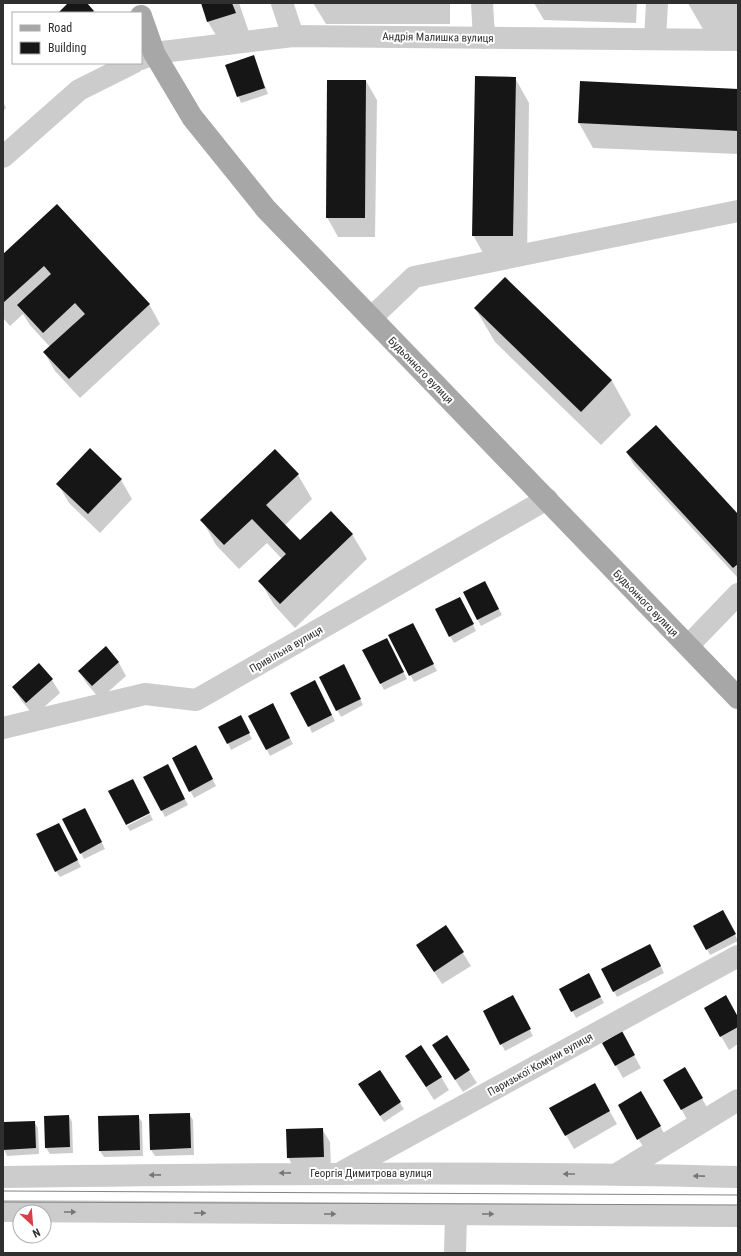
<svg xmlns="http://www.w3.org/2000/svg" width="741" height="1256" font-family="'Roboto Condensed',sans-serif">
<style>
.shadow{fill:#0003}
.building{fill:#161616}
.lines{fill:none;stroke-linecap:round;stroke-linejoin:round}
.minor{stroke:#ccc;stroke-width:22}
.major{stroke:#a7a7a7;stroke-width:22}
.tram{stroke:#848484;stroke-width:1}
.oneway{fill:#767676}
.labels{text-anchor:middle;stroke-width:4;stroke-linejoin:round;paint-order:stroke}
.street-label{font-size:11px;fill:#2f2f2f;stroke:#fff}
</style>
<rect width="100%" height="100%" fill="#fff"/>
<g class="shadow">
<polygon points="202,3 239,3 254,47 228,55 208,22"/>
<polygon points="313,3 450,3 450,24 326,24"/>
<polygon points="534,3 637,3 636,23 544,20"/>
<polygon points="688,3 738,3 738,32 704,31"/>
<polygon points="254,56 268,94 241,103 227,65"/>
<polygon points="515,78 529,103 527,261 487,260 473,235"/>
<polygon points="366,81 377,100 375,237 338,237 327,217"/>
<polygon points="738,90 738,154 593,148 579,123"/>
<polygon points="3,102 6,108 3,111"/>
<polygon points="57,205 149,304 160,324 80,398 55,371 44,352 50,347 30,325 23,314 10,326 3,318 3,256"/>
<polygon points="505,278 612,381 631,415 601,445 495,342 475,308"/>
<polygon points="90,450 121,480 132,499 100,533 69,503 58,484"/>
<polygon points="627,453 738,515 738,578 634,465"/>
<polygon points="298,475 312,499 284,526 300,542 352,534 367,559 295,628 274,605 260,581 282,559 267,543 239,569 216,545 202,520"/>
<polygon points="488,588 502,615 481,626 478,620"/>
<polygon points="463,604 476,631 454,643 450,636"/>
<polygon points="416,630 437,671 414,682 390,635"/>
<polygon points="390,646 407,679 384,690 364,651"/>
<polygon points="106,648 119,663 126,676 100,699 87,684 79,671"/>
<polygon points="39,665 52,680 60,693 34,716 21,700 13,687"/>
<polygon points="347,672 363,705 341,717 320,677"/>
<polygon points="318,688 335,721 312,733 309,726"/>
<polygon points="276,711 293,744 270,756 267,750"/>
<polygon points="244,723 252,739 231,750 228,743"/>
<polygon points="199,753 216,786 194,798 173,758"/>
<polygon points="171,772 188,805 165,817 162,811"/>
<polygon points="150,814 153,820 130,831 127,826"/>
<polygon points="88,815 105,849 84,859 81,853"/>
<polygon points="62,830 81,867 60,877 56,871"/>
<polygon points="726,917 738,941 710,955 707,949"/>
<polygon points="446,926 471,966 442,984 425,958"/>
<polygon points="653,951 664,973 617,997 614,991"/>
<polygon points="592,981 604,1003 576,1018 561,989"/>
<polygon points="516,1003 533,1036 505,1051 484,1011"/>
<polygon points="705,1008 738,1019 738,1044 729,1050"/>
<polygon points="621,1032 641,1068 623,1078 603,1043"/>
<polygon points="447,1037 477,1083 463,1092 433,1046"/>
<polygon points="406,1056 441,1077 449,1090 434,1100"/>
<polygon points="685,1068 709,1111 689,1123 665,1080"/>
<polygon points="379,1072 404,1109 384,1122 363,1091"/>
<polygon points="594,1084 617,1124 574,1149 551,1109"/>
<polygon points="641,1093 668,1140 646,1152 619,1105"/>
<polygon points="189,1114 193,1120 194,1155 155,1156 151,1150"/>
<polygon points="69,1116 72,1122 73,1153 50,1154 46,1148"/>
<polygon points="138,1116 142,1122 143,1156 104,1157 100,1151 99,1117"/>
<polygon points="34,1122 38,1128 39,1154 7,1156 4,1149 3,1123"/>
<polygon points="322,1129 330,1142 331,1169 295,1170 288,1157"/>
</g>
<g class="building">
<polygon points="68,3 87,3 94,11 92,13 58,13"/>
<polygon points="201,3 232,3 236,13 207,22"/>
<polygon points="254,55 265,88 237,97 225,65"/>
<polygon points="475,76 516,77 513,236 472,236"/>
<polygon points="327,80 366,80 365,218 326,218"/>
<polygon points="580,81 738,89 738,131 578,123"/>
<polygon points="57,204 150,304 69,379 43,352 85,314 75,303 43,333 17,305 51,274 44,266 3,303 3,254"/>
<polygon points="505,277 612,380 581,412 474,308"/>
<polygon points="656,425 738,514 738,564 733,568 626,452"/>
<polygon points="90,448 122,479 88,514 56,484"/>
<polygon points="275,449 299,474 266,505 300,540 331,511 353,534 280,604 258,581 286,554 252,519 224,545 200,520"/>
<polygon points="485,581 499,609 477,620 463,592"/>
<polygon points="460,597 474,624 449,637 435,609"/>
<polygon points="413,623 434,664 409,676 388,635"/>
<polygon points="387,638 404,672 380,684 362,650"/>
<polygon points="106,646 119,662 92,686 78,671"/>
<polygon points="39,663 53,679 26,703 12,687"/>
<polygon points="344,664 361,699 336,711 319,677"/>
<polygon points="315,680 332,715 308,727 290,693"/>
<polygon points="273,703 290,738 266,750 248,716"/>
<polygon points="241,715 250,733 227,744 218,727"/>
<polygon points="196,745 213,779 189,792 172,758"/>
<polygon points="168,764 185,799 161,811 143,777"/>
<polygon points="133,779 150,813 126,825 108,791"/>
<polygon points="85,808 102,842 80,854 62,819"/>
<polygon points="59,823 78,860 55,872 36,834"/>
<polygon points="723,910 736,934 706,950 693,926"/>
<polygon points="446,925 464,952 434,972 416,945"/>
<polygon points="650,944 661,966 613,992 601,969"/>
<polygon points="589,973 601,997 571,1012 559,989"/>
<polygon points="513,995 531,1029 500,1045 483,1011"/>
<polygon points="726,995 738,1017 738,1027 720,1037 704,1008"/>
<polygon points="622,1031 635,1055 615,1066 602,1043"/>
<polygon points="447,1035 470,1070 455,1080 432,1045"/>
<polygon points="421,1045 442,1077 426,1087 405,1056"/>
<polygon points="685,1067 703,1098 681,1110 663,1080"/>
<polygon points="380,1070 401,1102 380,1116 358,1084"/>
<polygon points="595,1083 610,1111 565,1136 549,1108"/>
<polygon points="641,1091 661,1126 637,1140 618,1105"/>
<polygon points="190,1113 191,1148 150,1150 149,1114"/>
<polygon points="69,1115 70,1147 45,1148 44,1116"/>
<polygon points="139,1115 140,1150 99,1151 98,1116"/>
<polygon points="35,1121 36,1148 3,1150 3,1122"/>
<polygon points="323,1128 324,1157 287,1158 286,1129"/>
</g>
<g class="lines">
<g class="minor">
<polyline points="282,3 293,36"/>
<polyline points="482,3 484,38"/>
<polyline points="655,39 657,3"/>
<polyline points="141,59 154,53 293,36 738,40"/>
<polyline points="3,157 79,90 133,63"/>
<polyline points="371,318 414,277 738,211"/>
<polyline points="688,646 738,594"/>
<polyline points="3,728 145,694 196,700 547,499"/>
<polyline points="344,1171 738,956"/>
<polyline points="617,1174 738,1100"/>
<path d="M3 1177C248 1174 493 1171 738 1177"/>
<polyline points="3,1211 738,1216"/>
<polyline points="455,1253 456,1214"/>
</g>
<polyline class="major" points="141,16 154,53 192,117 266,209 738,698"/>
<g class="tram">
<polyline points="3,1191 738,1195"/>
<polyline points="3,1202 738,1205"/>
</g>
</g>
<defs><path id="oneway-solid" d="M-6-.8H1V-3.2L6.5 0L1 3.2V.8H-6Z"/></defs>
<g class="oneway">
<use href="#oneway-solid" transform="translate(285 1173) rotate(179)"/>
<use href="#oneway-solid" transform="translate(569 1174) rotate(-180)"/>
<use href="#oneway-solid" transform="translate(155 1175) rotate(179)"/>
<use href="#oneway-solid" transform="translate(699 1176) rotate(-179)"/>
<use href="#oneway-solid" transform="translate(70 1212)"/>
<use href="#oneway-solid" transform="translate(200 1213)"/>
<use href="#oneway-solid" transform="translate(330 1214)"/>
<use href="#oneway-solid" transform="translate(488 1214)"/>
</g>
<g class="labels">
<g class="street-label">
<text transform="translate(438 37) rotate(1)" y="4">Андрія Малишка вулиця</text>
<text transform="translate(421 370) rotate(46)" y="4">Будьонного вулиця</text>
<text transform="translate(646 603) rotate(46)" y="4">Будьонного вулиця</text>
<text transform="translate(286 649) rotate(-30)" y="4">Привільна вулиця</text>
<text transform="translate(540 1064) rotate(-29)" y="4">Паризької Комуни вулиця</text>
<text x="371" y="1177">Георгія Димитрова вулиця</text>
</g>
</g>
<rect width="741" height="1256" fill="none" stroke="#2f2f2f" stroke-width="8"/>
<rect x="12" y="12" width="130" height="52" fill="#ffffff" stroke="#acacac"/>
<rect x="20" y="25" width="20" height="6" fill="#a7a7a7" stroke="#acacac"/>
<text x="48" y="32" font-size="12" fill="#2f2f2f">Road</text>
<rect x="20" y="42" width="20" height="12" fill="#161616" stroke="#acacac"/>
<text x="48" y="52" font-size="12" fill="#2f2f2f">Building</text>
<g transform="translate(32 1224) rotate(154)"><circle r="19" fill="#ffffff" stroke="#acacac"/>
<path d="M0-3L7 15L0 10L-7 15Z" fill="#d64149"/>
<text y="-6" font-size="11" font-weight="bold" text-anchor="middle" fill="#2f2f2f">N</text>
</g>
</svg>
